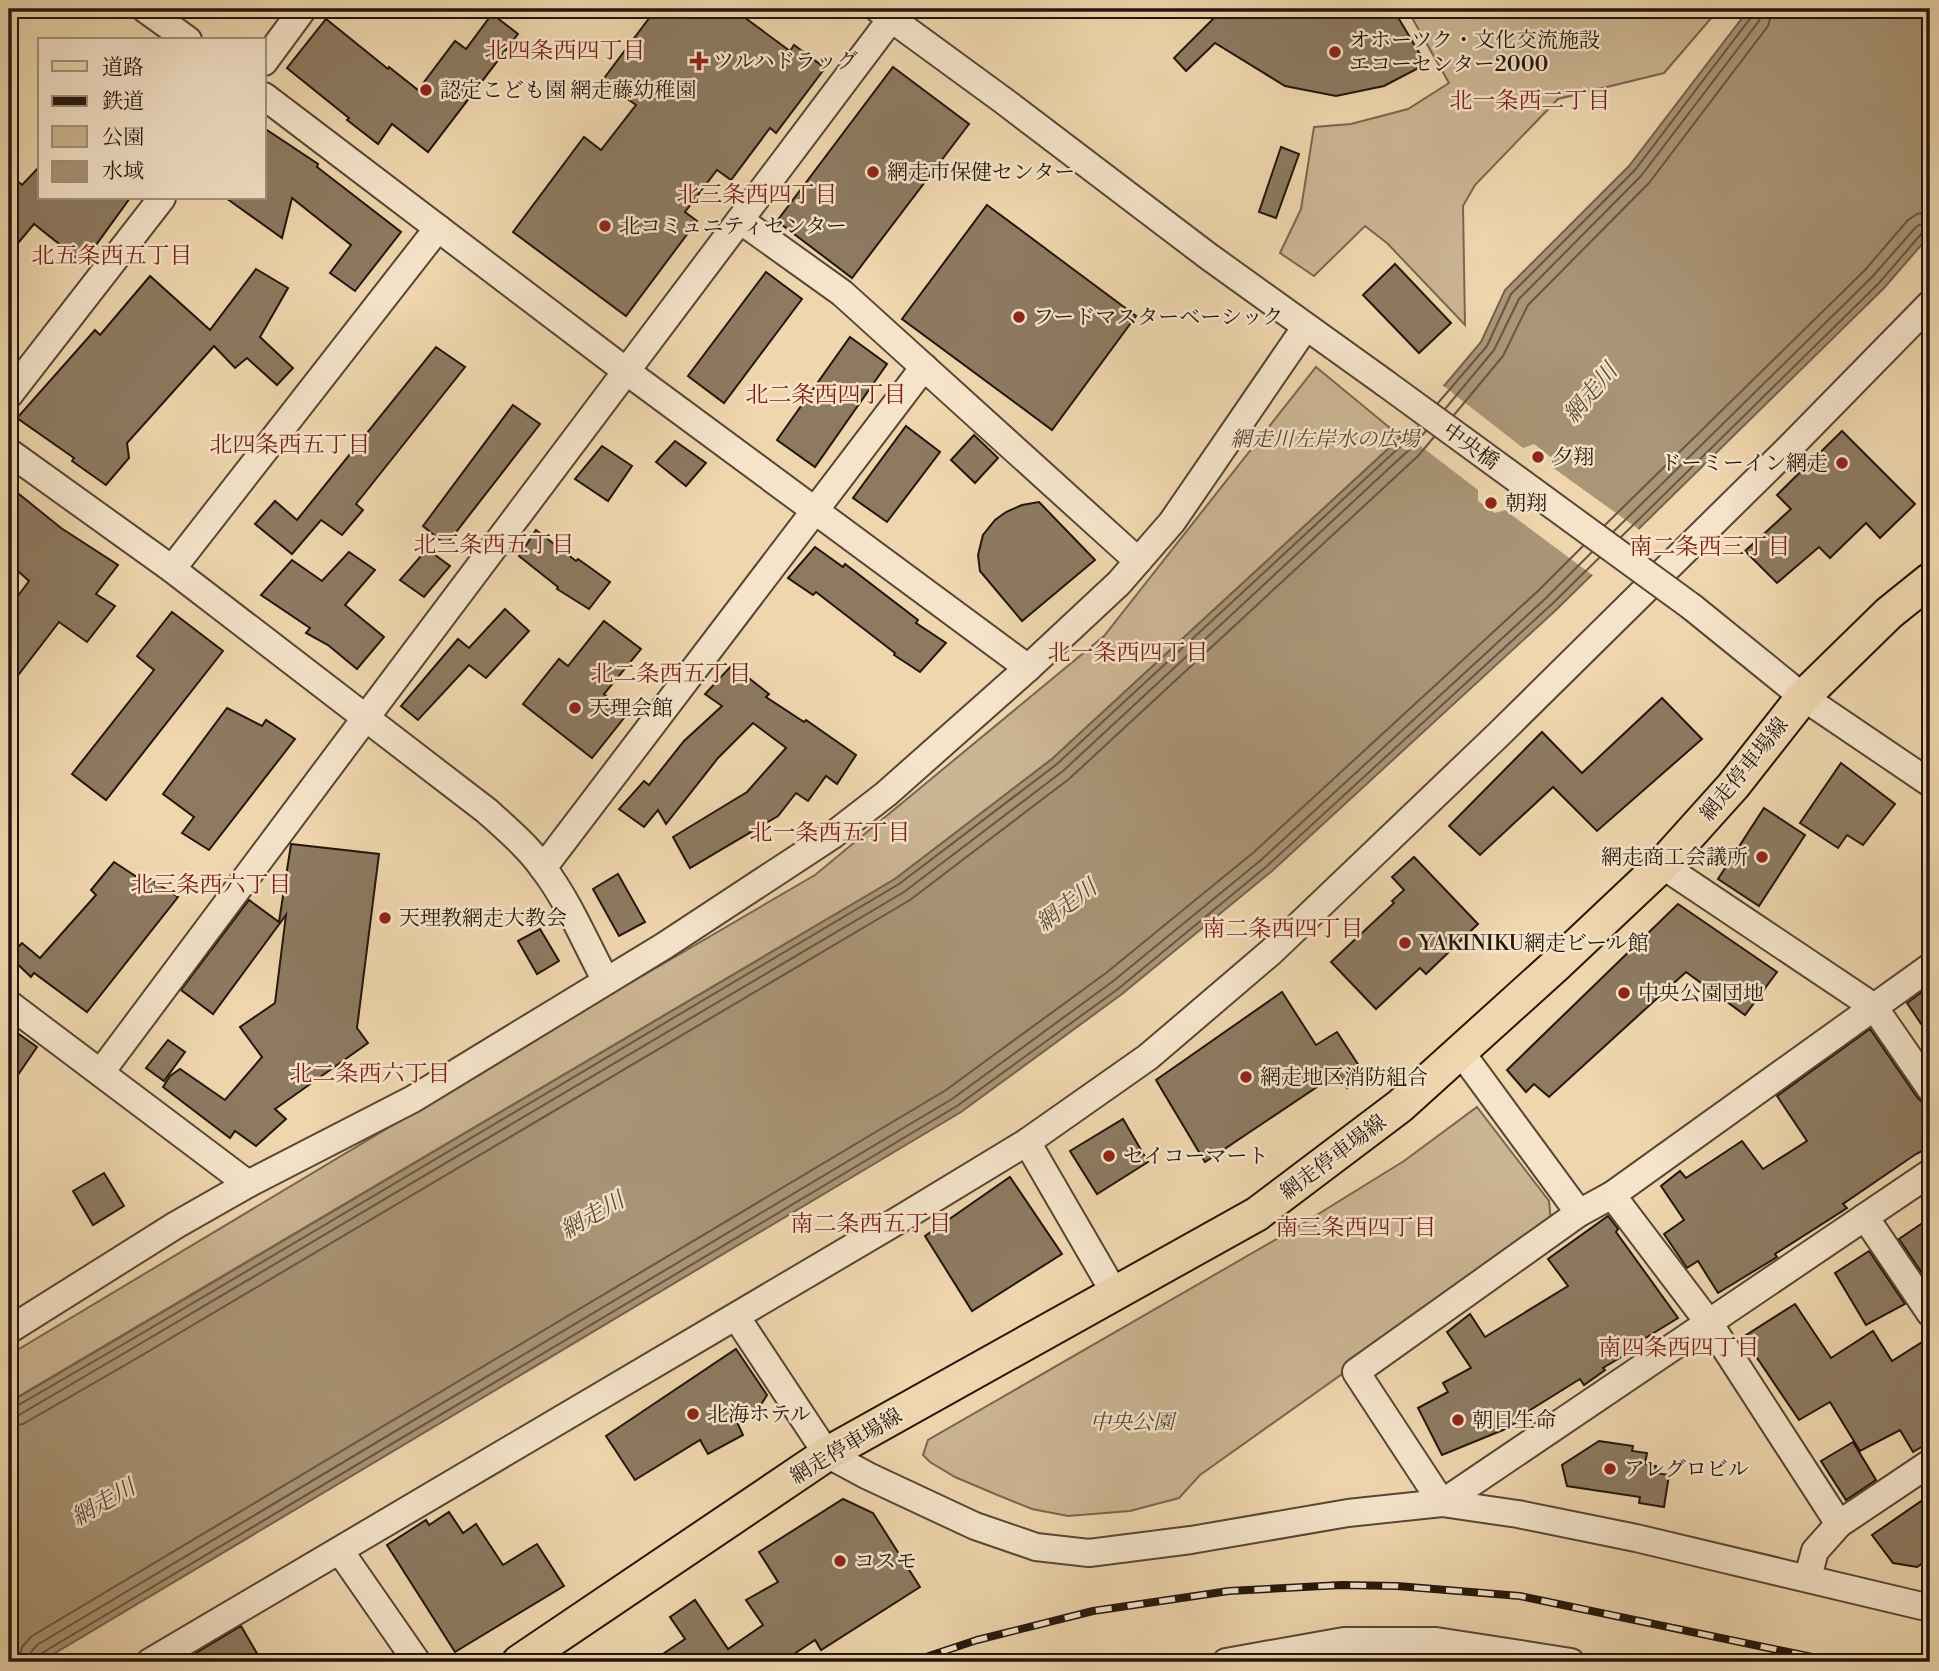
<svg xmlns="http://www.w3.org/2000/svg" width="1939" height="1671" font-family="'Libre Bodoni','Noto Serif JP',serif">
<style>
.green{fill:#ccb593;stroke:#786650;stroke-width:2}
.water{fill:#aa9577;stroke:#74624d;stroke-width:2}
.pier{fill:#efd6ae}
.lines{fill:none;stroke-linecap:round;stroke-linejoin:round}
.shore{stroke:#665642;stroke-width:2}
.building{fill:#8d7a61;stroke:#23160d;stroke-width:2}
.minor-casing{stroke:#564635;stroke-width:30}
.major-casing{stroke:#23160d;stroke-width:37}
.minor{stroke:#f5e4ca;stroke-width:26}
.major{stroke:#efd6ae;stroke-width:33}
.rail-casing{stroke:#23160d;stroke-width:8}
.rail{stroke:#f5e4ca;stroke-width:5;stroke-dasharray:16;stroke-linecap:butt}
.minor-bridge-casing{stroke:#564635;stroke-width:30;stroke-linecap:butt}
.minor-bridge{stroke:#f5e4ca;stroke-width:26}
.poi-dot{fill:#8f2418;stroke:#f5e4ca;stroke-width:2.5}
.labels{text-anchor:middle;stroke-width:5;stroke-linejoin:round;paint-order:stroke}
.poi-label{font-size:21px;fill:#23160d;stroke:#f5e4ca;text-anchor:start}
.park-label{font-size:21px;font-style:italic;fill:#564635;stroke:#f5e4ca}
.street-label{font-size:21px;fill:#23160d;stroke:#f5e4ca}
.neighbourhood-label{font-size:23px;fill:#7a1f14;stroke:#f5e4ca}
.water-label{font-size:23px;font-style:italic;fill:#594937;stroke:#f5e4ca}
</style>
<rect width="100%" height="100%" fill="#efd6ae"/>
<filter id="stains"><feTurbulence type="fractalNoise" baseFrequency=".00286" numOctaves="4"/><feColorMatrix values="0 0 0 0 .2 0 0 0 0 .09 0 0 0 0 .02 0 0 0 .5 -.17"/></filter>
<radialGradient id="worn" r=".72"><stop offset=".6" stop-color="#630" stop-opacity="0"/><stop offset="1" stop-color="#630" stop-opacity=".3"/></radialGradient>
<g class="green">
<polygon points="1407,9 1719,9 1664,73 1558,99 1475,185 1463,206 1465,325 1387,243 1365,226 1314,276 1280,253 1301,209 1314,127 1351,124 1408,109 1449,83"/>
<polygon points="1316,367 1401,437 1052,759 895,879 9,1402 9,1355 613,993 815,875 1104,636"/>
<polygon points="1477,1107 1549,1201 1551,1222 1504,1259 1200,1475 1179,1498 1130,1511 1068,1516 1032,1509 995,1494 955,1477 930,1462 923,1455 928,1440 1294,1229 1404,1161"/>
</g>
<polygon class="water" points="1749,9 1930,9 1930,235 1884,288 1557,609 1272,871 1122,994 961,1112 40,1662 9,1662 9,1403 895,879 1052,759 1401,437 1481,342 1505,290 1629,166"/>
<polygon class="pier" points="1441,384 1523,448 1534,444 1552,458 1552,467 1641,531 1595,577 1505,510 1495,513 1478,501 1478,490 1401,431"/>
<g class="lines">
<g class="shore">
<polyline points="1438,403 1487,346 1511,294 1635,170 1752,16 1754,9"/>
<polyline points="1445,409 1494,350 1519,299 1641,176 1759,21 1762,9"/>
<polyline points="1454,415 1503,356 1528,305 1649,183 1768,26 1773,9"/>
<polyline points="1605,525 1865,270 1908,220 1917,214 1930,212"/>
<polyline points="1614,531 1872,277 1916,227 1923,223 1930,222"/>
<polyline points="1621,537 1879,283 1922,233 1930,231"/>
<polyline points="9,1408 15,1407 129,1341 899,884 1057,764 1405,442 1419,426"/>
<polyline points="9,1417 19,1415 133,1348 904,892 1063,771 1411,448 1426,431"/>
<polyline points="9,1427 23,1424 139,1357 910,900 1069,779 1418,456 1434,437"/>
<polyline points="18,1662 22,1647 32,1636 946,1090 1106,973 1254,852 1539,590 1583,546"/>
<polyline points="29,1662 31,1652 37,1645 952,1099 1112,982 1261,860 1546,598 1592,552"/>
<polyline points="38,1662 42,1653 957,1106 1118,989 1267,866 1552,604 1599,558"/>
</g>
</g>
<g class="building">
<polygon points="656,9 733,9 790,51 794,45 825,68 776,133 770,128 731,180 717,170 685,212 697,221 626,316 513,232 584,137 601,150 636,105 602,81"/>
<polygon points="1223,9 1393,9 1426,64 1384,86 1336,96 1285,86 1215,43 1186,71 1174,58"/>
<polygon points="492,14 518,34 428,152 392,124 378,144 347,120 349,118 287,68 326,19 388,69 389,67 418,90 455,41 466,49"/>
<polygon points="893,67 969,124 852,278 777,221"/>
<polygon points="264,128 318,164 317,167 401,232 355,291 330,273 351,245 292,198 282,238 226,198 264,198"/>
<polygon points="1281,147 1299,154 1276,218 1259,212"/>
<polygon points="40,166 40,198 130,198 83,263 34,224 9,254 9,174 22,185"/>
<polygon points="987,205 1136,316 1052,430 902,319"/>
<polygon points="1395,264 1451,323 1419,353 1363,295"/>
<polygon points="256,269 288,288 260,337 293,368 277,385 247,358 235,368 214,346 127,443 129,458 106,485 72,461 74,458 17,418 95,330 100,335 150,276 210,330"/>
<polygon points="766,272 802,299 724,403 688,376"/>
<polygon points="850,337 887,364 815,467 777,440"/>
<polygon points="436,347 465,367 356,504 363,510 342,535 321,520 292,554 255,524 275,501 297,520"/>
<polygon points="513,405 540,424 446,545 423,526"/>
<polygon points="906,426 940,452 887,522 853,498"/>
<polygon points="1842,431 1915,504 1880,538 1866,523 1830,558 1819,547 1777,583 1745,551 1791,509 1777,495"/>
<polygon points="974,435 998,458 975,483 951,460"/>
<polygon points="675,441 706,463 686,486 656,462"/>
<polygon points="602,446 632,466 608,501 575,479"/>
<polygon points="9,486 61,528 118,565 96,594 115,606 87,642 59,622 9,687 9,608 29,581 9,563"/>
<polygon points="1039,502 1095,560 1022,621 980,571 978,555 983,535 995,520 1006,512 1022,505"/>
<polygon points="536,530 576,561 578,559 610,582 589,609 557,589 558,587 519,556"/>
<polygon points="815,547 843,567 845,564 918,620 916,623 946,643 920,672 894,655 895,653 816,592 813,595 788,578"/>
<polygon points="427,549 450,566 424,597 400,580"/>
<polygon points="349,552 375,570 345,605 384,637 357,669 328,645 306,633 310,628 261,595 292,560 322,581"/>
<polygon points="505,609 529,631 486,678 469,665 418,720 401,706 458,639 469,648"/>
<polygon points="172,612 223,651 106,800 72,774 154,670 137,656"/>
<polygon points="604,621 641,649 604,694 628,713 592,758 523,704 559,659 568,666"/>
<polygon points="732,665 769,694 766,697 804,722 806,720 856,755 837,784 826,776 808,801 796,793 778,816 690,868 673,837 747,792 786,748 785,747 753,723 718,758 666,824 658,810 644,827 619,809 644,781 649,785 684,741 722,706 705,694"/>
<polygon points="1662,698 1702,739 1597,831 1553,787 1480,855 1449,826 1542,732 1582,773"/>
<polygon points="227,708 262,726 266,720 295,739 209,850 182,833 194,817 163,794"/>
<polygon points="1841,763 1895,804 1863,845 1847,835 1838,848 1800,823"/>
<polygon points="1764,808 1805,835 1759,906 1718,879"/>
<polygon points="291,844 379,854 357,1028 368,1043 275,1109 286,1119 256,1146 235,1131 230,1138 163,1087 170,1076 180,1069 225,1100 262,1057 240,1027 275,1003 286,915 213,1014 181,990 249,900 279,922"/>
<polygon points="1414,857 1478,924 1426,974 1420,968 1376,1009 1331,962 1394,903 1392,901 1404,890 1392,877"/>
<polygon points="114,862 143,881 147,877 178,897 87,1012 34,973 31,977 9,956 22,943 40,958 96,895 91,890"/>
<polygon points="618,874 645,922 619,936 593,889"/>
<polygon points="1678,904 1777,972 1745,1015 1686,972 1549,1097 1534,1084 1526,1092 1507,1070"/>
<polygon points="540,929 559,961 537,974 518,941"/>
<polygon points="1930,986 1930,1037 1907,1003"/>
<polygon points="1282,992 1316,1045 1337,1032 1365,1075 1347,1088 1338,1073 1205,1162 1156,1080"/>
<polygon points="9,1027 37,1047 9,1088"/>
<polygon points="1870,1029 1917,1097 1930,1110 1930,1147 1916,1154 1843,1204 1847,1208 1775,1254 1777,1257 1718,1293 1698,1261 1687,1268 1664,1234 1684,1220 1661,1186 1680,1171 1686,1178 1742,1141 1763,1169 1807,1141 1777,1096"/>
<polygon points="168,1040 185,1052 164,1081 146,1068"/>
<polygon points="1123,1119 1148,1162 1097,1194 1070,1151"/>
<polygon points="104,1173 124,1206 93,1225 73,1191"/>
<polygon points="1010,1177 1062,1254 972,1311 925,1236"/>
<polygon points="1608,1216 1618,1229 1616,1232 1678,1318 1639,1342 1641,1345 1603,1368 1605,1370 1584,1385 1580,1379 1527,1412 1529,1415 1503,1430 1442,1455 1418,1408 1448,1392 1443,1383 1471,1368 1447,1332 1470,1314 1485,1337 1568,1286 1548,1259"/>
<polygon points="1930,1218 1930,1285 1899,1239"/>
<polygon points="1869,1251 1905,1304 1866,1325 1835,1273"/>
<polygon points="1795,1304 1831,1358 1873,1331 1892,1361 1930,1337 1930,1442 1913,1452 1900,1430 1860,1451 1830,1402 1799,1420 1743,1337"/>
<polygon points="736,1349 767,1395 759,1408 736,1420 743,1435 708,1454 700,1440 635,1480 606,1436"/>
<polygon points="1599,1441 1633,1446 1632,1451 1647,1453 1645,1464 1656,1466 1655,1473 1669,1475 1664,1507 1639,1503 1640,1497 1567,1486 1562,1465"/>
<polygon points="1853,1442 1876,1480 1846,1500 1821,1461"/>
<polygon points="1930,1495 1930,1558 1917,1567 1893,1563 1872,1535"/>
<polygon points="843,1499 873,1513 920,1587 821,1650 815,1640 782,1662 651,1662 685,1639 670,1617 695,1600 728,1649 763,1625 746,1600 778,1582 759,1552"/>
<polygon points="449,1512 463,1533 476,1524 503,1565 537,1544 564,1586 455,1652 387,1545 426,1520 429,1525"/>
<polygon points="241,1626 262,1662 181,1662"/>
</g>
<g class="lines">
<defs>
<g id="minor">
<polyline points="145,9 188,40"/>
<polyline points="878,9 1004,101 1208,256 1385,383"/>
<polyline points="264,62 303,9"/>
<polyline points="264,96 626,371 1028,668"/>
<polyline points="740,220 842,293 1138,561"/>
<polyline points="9,395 162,198"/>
<path d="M9 452 172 569 487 811C507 829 527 846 543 868 569 902 586 944 606 981"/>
<polyline points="172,569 438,228"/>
<polyline points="1692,607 1803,697 1930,783"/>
<polyline points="1662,865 1874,1007 1930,1088"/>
<polyline points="543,868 924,367"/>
<polyline points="1930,967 1612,1195 1579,1213 1356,1372 1442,1503 1930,1173"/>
<polyline points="9,1004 248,1184"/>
<polyline points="1460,1051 1579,1213"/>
<path d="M101 1072C363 720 627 370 891 19"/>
<polyline points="1027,1142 1114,1292"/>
<polyline points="1612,1195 1709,1323 1839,1524"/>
<polyline points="1865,1217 1930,1313"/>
<polyline points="737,1318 827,1454 868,1476 975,1526 1036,1547 1089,1553 1191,1540 1348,1513 1442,1503 1518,1514 1636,1538 1930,1608"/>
<polyline points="9,1330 176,1225 248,1184 413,1099 664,946 833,835 886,794 1028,668 1119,583 1172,522 1305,328"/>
<polyline points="340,1551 417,1662"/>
<polyline points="1808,1577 1815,1551 1839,1524 1930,1463"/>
<polyline points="150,1662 897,1221 1027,1142 1148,1057 1271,952 1498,735 1788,449 1930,304"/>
<polyline points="1226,1662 1344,1641 1436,1641 1571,1662"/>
</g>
<polyline id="major" points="519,1662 827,1454 1257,1214 1400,1106 1556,965 1662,865 1733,786 1803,697 1889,613 1930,580"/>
</defs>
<use href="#minor" class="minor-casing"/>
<use href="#major" class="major-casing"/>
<use href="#minor" class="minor"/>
<use href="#major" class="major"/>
<defs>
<polyline id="rail" points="911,1662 977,1640 1093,1611 1229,1591 1342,1585 1397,1586 1520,1596 1836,1662"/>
</defs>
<use href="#rail" class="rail-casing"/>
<use href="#rail" class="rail"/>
<defs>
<polyline id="minor-bridge" points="1385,383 1692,607"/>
</defs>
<use href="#minor-bridge" class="minor-bridge-casing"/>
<use href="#minor-bridge" class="minor-bridge"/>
</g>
<g class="poi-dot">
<circle cx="1335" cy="52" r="7"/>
<path d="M695.5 50.5h7v7h7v7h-7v7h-7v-7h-7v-7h7z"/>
<circle cx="426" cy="90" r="7"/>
<circle cx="873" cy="172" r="7"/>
<circle cx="605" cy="226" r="7"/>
<circle cx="1019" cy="317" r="7"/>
<circle cx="1538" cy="457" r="7"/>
<circle cx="1842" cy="463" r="7"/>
<circle cx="1491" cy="503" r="7"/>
<circle cx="575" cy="708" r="7"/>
<circle cx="1762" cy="857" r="7"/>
<circle cx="385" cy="918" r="7"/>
<circle cx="1405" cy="943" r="7"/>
<circle cx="1624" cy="993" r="7"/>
<circle cx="1246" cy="1077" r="7"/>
<circle cx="1109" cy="1156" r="7"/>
<circle cx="693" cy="1414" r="7"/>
<circle cx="1458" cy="1420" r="7"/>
<circle cx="1610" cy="1469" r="7"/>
<circle cx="840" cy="1561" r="7"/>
</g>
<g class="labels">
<g class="poi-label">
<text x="1349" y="47">オホーツク・文化交流施設<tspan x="1349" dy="24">エコーセンター2000</tspan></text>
<text x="713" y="68">ツルハドラッグ</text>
<text x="440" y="97">認定こども園 網走藤幼稚園</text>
<text x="887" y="179">網走市保健センター</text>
<text x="619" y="233">北コミュニティセンター</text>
<text x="1033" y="324">フードマスターベーシック</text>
<text x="1552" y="464">夕翔</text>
<text x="1828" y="470" text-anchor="end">ドーミーイン網走</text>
<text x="1505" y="510">朝翔</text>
<text x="589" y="715">天理会館</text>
<text x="1748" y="864" text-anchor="end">網走商工会議所</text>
<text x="399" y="925">天理教網走大教会</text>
<text x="1419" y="950">YAKINIKU網走ビール館</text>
<text x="1638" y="1000">中央公園団地</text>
<text x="1260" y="1084">網走地区消防組合</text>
<text x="1123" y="1163">セイコーマート</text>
<text x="707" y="1421">北海ホテル</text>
<text x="1472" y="1427">朝日生命</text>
<text x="1624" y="1476">アレグロビル</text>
<text x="854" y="1568">コスモ</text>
</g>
<g class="park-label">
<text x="1325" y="446">網走川左岸水の広場</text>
<text x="1132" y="1429">中央公園</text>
</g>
<g class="street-label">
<text transform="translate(1471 446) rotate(36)" y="7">中央橋</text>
<text transform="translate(1744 769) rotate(-51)" y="7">網走停車場線</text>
<text transform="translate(1333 1157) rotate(-37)" y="7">網走停車場線</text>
<text transform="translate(846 1446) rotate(-31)" y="7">網走停車場線</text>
</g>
<g class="neighbourhood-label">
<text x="565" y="58">北四条西四丁目</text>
<text x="1530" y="108">北一条西二丁目</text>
<text x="757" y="202">北三条西四丁目</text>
<text x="112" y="263">北五条西五丁目</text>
<text x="826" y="402">北二条西四丁目</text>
<text x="290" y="452">北四条西五丁目</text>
<text x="494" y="552">北三条西五丁目</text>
<text x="1710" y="554">南二条西三丁目</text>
<text x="1128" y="660">北一条西四丁目</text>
<text x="671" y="681">北二条西五丁目</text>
<text x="830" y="840">北一条西五丁目</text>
<text x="211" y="892">北三条西六丁目</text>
<text x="1283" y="936">南二条西四丁目</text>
<text x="370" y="1081">北二条西六丁目</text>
<text x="871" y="1231">南二条西五丁目</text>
<text x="1356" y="1235">南三条西四丁目</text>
<text x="1679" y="1355">南四条西四丁目</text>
</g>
<g class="water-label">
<text transform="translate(1590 393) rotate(-50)" y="8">網走川</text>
<text transform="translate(1066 905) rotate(-37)" y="8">網走川</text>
<text transform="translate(592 1215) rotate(-30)" y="8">網走川</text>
<text transform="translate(103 1502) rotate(-30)" y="8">網走川</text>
</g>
</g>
<rect width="1939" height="1671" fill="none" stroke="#efd6ae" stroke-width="35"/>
<rect x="10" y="10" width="1918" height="1650" fill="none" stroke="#23160d" stroke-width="3.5"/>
<rect x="18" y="18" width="1904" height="1636" fill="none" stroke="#23160d" stroke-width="2"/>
<rect x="38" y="38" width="228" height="161" fill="#f5e4ca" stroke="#a1927e" stroke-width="2"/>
<rect x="52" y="61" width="35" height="10" fill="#efd6ae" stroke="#a1927e" stroke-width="2"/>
<text x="102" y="74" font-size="21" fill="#23160d">道路</text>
<rect x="52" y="96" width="35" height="10" fill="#23160d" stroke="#a1927e" stroke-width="2"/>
<text x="102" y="108" font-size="21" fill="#23160d">鉄道</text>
<rect x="52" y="126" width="35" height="21" fill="#ccb593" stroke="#a1927e" stroke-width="2"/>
<text x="102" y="144" font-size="21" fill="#23160d">公園</text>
<rect x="52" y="161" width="35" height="21" fill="#aa9577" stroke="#a1927e" stroke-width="2"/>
<text x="102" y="178" font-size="21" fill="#23160d">水域</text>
<rect width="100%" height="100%" filter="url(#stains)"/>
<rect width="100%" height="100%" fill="url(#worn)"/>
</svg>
